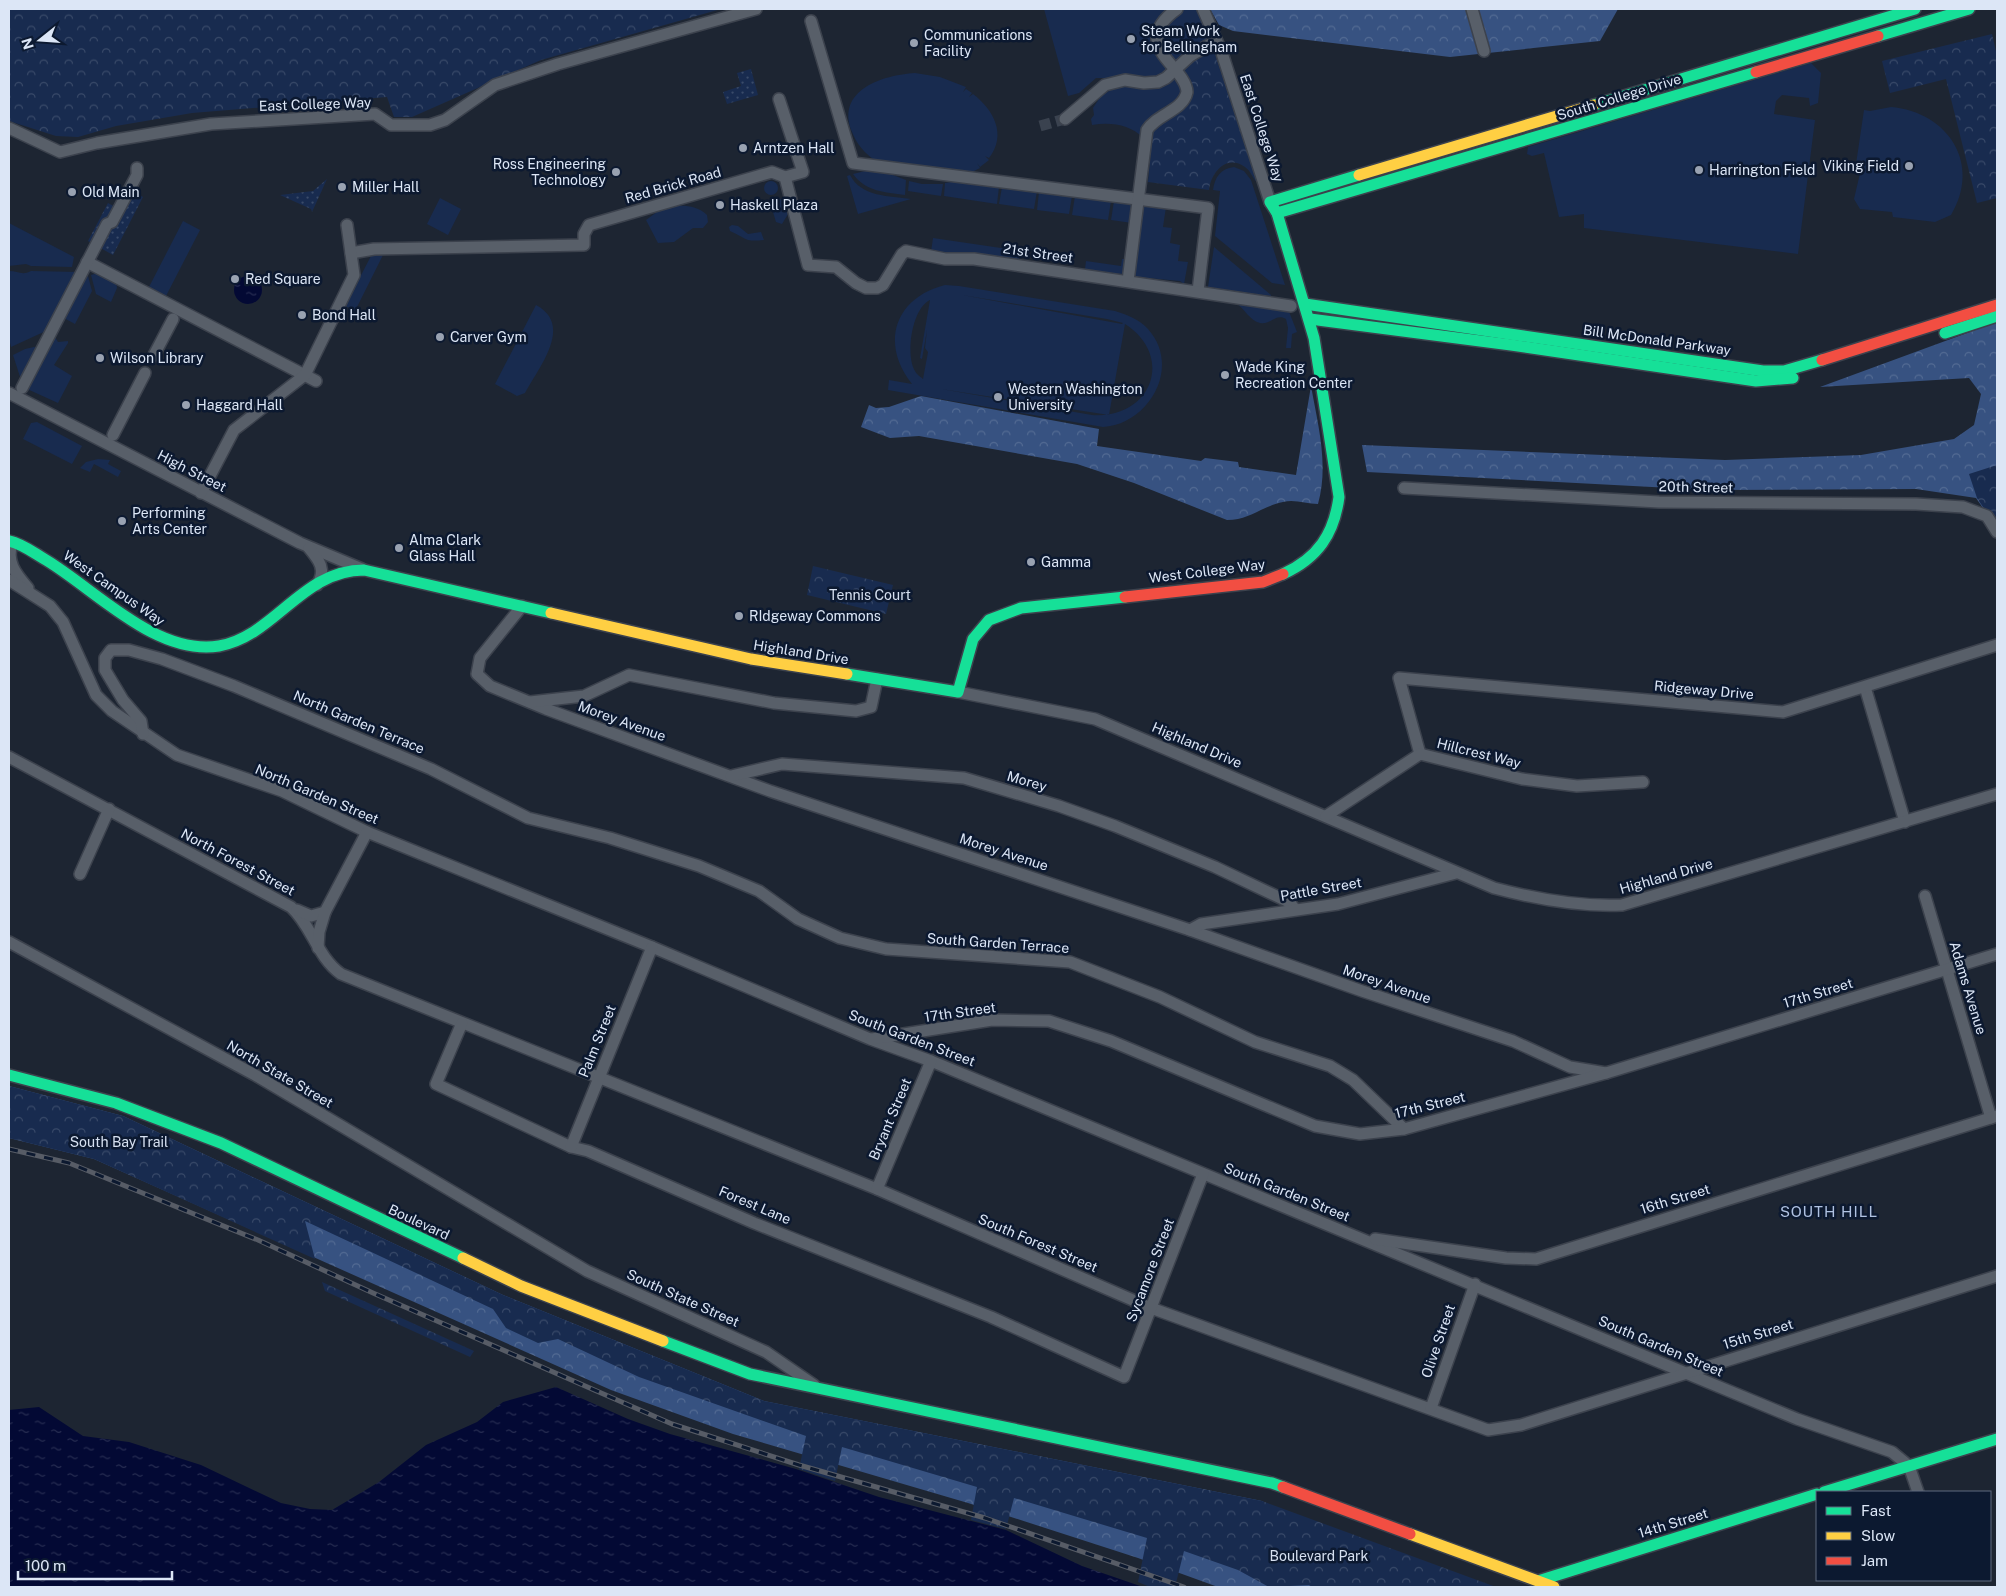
<svg xmlns="http://www.w3.org/2000/svg" width="2006" height="1596" font-family="'Public Sans',sans-serif">
<style>
.grass{fill:#182b4f;fill-rule:evenodd}
.forest{fill:url(#forest-crowns)}
.park{fill:url(#park-crowns)}
.garden{fill:url(#garden-dots)}
.water{fill:url(#water-ripples)}
.lines{fill:none;stroke-linecap:round;stroke-linejoin:round}
.street-tunnel{stroke:#3a424f;stroke-width:11;stroke-dasharray:11 5.5;stroke-linecap:butt}
.street-casing{stroke:#3c424d;stroke-width:14}
.fast-casing{stroke:#3c424d;stroke-width:14}
.slow-casing{stroke:#3c424d;stroke-width:14}
.jam-casing{stroke:#3c424d;stroke-width:14}
.street{stroke:#585f69;stroke-width:11}
.fast{stroke:#16e098;stroke-width:11}
.slow{stroke:#ffcf43;stroke-width:11}
.jam{stroke:#f24e42;stroke-width:11}
.rail-casing{stroke:#575c66;stroke-width:5}
.rail{stroke:#0c1930;stroke-width:3;stroke-dasharray:9;stroke-linecap:butt}
.poi-dot{fill:#99a2b1;stroke:#0c1930;stroke-width:2}
.labels{text-anchor:middle;stroke-width:5;stroke-linejoin:round;paint-order:stroke}
.poi-label{font-size:14px;fill:#dce6f6;stroke:#0c1930;text-anchor:start}
.street-label{font-size:14px;fill:#dce6f6;stroke:#0c1930}
.park-label{font-size:14px;fill:#d6e0f0;stroke:#0c1930}
.neighbourhood-label{font-size:15px;letter-spacing:1px;fill:#b0c2e2;stroke:#0c1930}
</style>
<defs>
<pattern id="forest-crowns" width="20" height="18" patternUnits="userSpaceOnUse" patternTransform="scale(1.25)"><rect width="20" height="18" fill="#375281"/><path d="M2 6a3 3 0 1 1 6 0M12 15a3 3 0 1 1 6 0" fill="none" stroke="#536b93"/></pattern>
<pattern id="park-crowns" width="20" height="18" patternUnits="userSpaceOnUse" patternTransform="scale(1.25)"><rect width="20" height="18" fill="#182b4f"/><path d="M2 6a3 3 0 1 1 6 0M12 15a3 3 0 1 1 6 0" fill="none" stroke="#394a69"/></pattern>
<pattern id="garden-dots" width="8" height="8" patternUnits="userSpaceOnUse" patternTransform="scale(1.25)"><rect width="8" height="8" fill="#182b4f"/><path d="M2 2h.1M6 6h.1" fill="none" stroke="#394a69" stroke-width="1.8" stroke-linecap="round"/></pattern>
<pattern id="water-ripples" width="26" height="14" patternUnits="userSpaceOnUse" patternTransform="scale(1.25)"><rect width="26" height="14" fill="#030934"/><path d="M2 4q2-2 4 0t4 0M15 11q2-2 4 0t4 0" fill="none" stroke="#272d52"/></pattern>
</defs>
<rect width="100%" height="100%" fill="#1d2532"/>
<g class="grass">
<polygon points="1044,9 1174,9 1159,24 1169,68 1160,78 1096,78 1079,93 1068,96"/>
<polygon points="1181,9 1196,9 1210,39 1176,66 1160,39 1167,21"/>
<polygon points="1811,63 1821,73 1818,103 1810,106 1809,98 1782,95 1776,101 1774,114 1815,120 1798,254 1584,228 1584,214 1559,217 1544,153 1532,156 1527,154 1528,147"/>
<path d="M915 73 940 77 966 87 963 92 966 89 972 93 969 97 973 94C994 110 1007 135 989 158L985 156 989 160 980 167 977 163 980 168 970 173C954 171 886 167 876 161 865 154 856 143 852 132 835 90 883 75 915 73Z"/>
<path d="M1173 76 1184 91 1143 138C1130 124 1110 122 1092 125L1091 119 1094 115 1093 108C1096 104 1098 99 1102 96 1120 81 1151 80 1173 76Z"/>
<path d="M1891 107C1948 112 1982 164 1951 215L1935 222 1893 217 1892 212 1860 209 1854 199 1861 169 1856 164 1864 110 1870 111Z"/>
<path d="M1234 167 1244 171 1251 180 1285 285 1272 283 1215 236 1220 191 1213 190C1215 177 1220 169 1234 167Z"/>
<path d="M869 170 885 172 906 180 905 195C885 192 866 192 853 174Z"/>
<path d="M850 175C861 197 890 196 911 199L858 214 847 176Z"/>
<circle cx="771" cy="188" r="7"/>
<polygon points="909,181 922,184 943,184 941,196 908,191"/>
<polygon points="957,181 999,187 997,204 944,196 945,183"/>
<polygon points="1002,187 1037,191 1034,209 999,204"/>
<polygon points="1039,192 1072,196 1069,214 1037,210"/>
<polygon points="1075,196 1111,201 1108,220 1072,215"/>
<polygon points="440,198 461,209 448,235 427,224"/>
<polygon points="779,198 783,201 788,214 782,224 776,222 773,212 773,203"/>
<polygon points="1114,201 1135,204 1132,223 1111,220"/>
<polygon points="1140,204 1166,207 1163,227 1172,228 1170,243 1180,245 1178,261 1188,262 1184,284 1180,281 1137,277 1133,274"/>
<path d="M674 206C686 205 698 206 707 215L708 222 703 228H693L674 242 658 243 646 220 661 209Z"/>
<polygon points="183,221 200,230 166,296 149,287"/>
<polygon points="9,223 74,257 72,267 31,266 26,264 9,266"/>
<path d="M732 225 738 226 748 234 761 232 764 240C744 242 748 239 730 231L729 227Z"/>
<polygon points="933,238 1021,251 1019,260 931,252"/>
<polygon points="1214,247 1271,295 1271,296 1208,287"/>
<polygon points="383,255 355,311 345,306 371,256"/>
<polygon points="1122,259 1128,259 1126,272 1121,274 1085,269 1086,261 1121,266"/>
<path d="M9 271C18 271 22 276 31 271L78 272 48 330 11 347 9 339Z"/>
<polygon points="98,273 116,283 117,288 111,302 96,294 91,275"/>
<polygon points="88,276 92,291 75,324 62,317 84,278"/>
<path d="M945 285 959 286 1115 311C1127 315 1139 319 1148 329 1182 367 1149 424 1103 427L888 390 889 380 912 384C880 344 894 298 945 285ZM962 295 1107 319 1123 323 1122 324ZM930 300 920 358 922 359 927 330 925 348 928 352 923 379C921 377 916 374 915 371 905 355 912 308 930 300ZM1125 324C1175 356 1152 419 1092 415L941 389 1109 415Z"/>
<path d="M1236 303 1288 309 1297 332 1292 334 1291 348H1286L1288 328 1286 319C1276 313 1271 325 1260 323 1250 321 1244 308 1236 303Z"/>
<path d="M536 305C574 325 539 367 525 393L517 396 495 384Z"/>
<polygon points="53,334 58,342 68,341 68,343 54,365 72,376 58,403 25,388"/>
<polygon points="34,347 39,348 22,383 13,355 25,349"/>
<polygon points="37,422 82,446 72,464 23,439 31,423"/>
<polygon points="98,459 110,460 108,464 121,471 118,477 94,464 90,472 80,468 86,462"/>
</g>
<g class="forest">
<polygon points="1210,9 1618,9 1600,41 1450,57 1233,31 1219,25"/>
<polygon points="1997,322 1997,528 1976,498 1916,489 1709,490 1367,472 1362,445 1725,460 1861,455 1954,439 1974,425 1981,394 1969,378 1820,387"/>
<path d="M1311 386C1318 425 1329 465 1318 504 1306 504 1295 499 1283 502 1262 506 1250 520 1227 520L1134 483 1077 464 919 436 890 438 861 427 869 405 876 408 889 407 921 396 1099 429 1097 446 1201 461 1205 458 1238 462 1239 467 1296 475Z"/>
<polygon points="9,1086 123,1116 503,1295 764,1401 1262,1501 1401,1587 1218,1587 1138,1558 968,1503 733,1434 611,1390 94,1159 9,1138"/>
</g>
<g class="park">
<polygon points="9,9 721,9 541,60 412,117 394,117 387,97 192,113 116,126 78,137 56,136 9,121"/>
<polygon points="1992,34 1997,56 1997,198 1977,203 1946,79 1890,93 1882,61"/>
<path d="M1213 48 1257 182C1253 179 1251 171 1245 167 1227 154 1211 172 1209 190L1148 182 1151 151 1147 150 1149 133 1183 105 1180 72 1191 58Z"/>
<polygon points="1997,465 1997,528 1977,498 1969,474"/>
<polygon points="813,566 893,585 886,614 807,595"/>
<polygon points="9,1086 123,1116 503,1295 764,1401 1262,1501 1496,1587 1312,1587 1309,1585 1269,1587 1238,1570 1184,1551 1175,1587 1150,1587 1138,1582 1147,1538 1014,1498 1006,1529 971,1520 977,1487 842,1447 835,1481 799,1469 806,1436 639,1377 558,1339 538,1343 506,1328 493,1309 305,1221 315,1259 94,1159 9,1138"/>
<polygon points="322,1282 474,1351 470,1357 325,1291"/>
</g>
<g class="garden">
<polygon points="751,69 758,95 727,104 723,92 741,86 737,73"/>
<polygon points="327,179 312,212 311,209 280,195 313,191"/>
<polygon points="127,188 143,197 113,255 88,241 108,203 117,208"/>
</g>
<g class="water">
<circle cx="248" cy="290" r="14"/>
<polygon points="556,1387 628,1419 670,1434 796,1469 879,1497 1006,1530 1082,1566 1143,1587 9,1587 9,1410 39,1407 83,1436 129,1442 201,1465 281,1503 310,1509 332,1510 379,1482 426,1445 477,1422 503,1402"/>
</g>
<g class="lines">
<polyline class="street-tunnel" points="1040,126 1065,119"/>
<defs>
<g id="street">
<polyline points="1203,9 1222,53 1270,202"/>
<polyline points="1472,9 1484,51"/>
<polyline points="811,21 853,163 1208,208 1198,291"/>
<polyline points="779,99 803,172 785,177"/>
<polyline points="1065,119 1105,85 1125,80 1144,83 1158,82 1166,78 1190,56 1212,43"/>
<polyline points="9,128 60,152 97,143 211,124 375,114 391,125 430,125 445,120 495,85 558,64 756,9"/>
<polyline points="351,253 374,249 584,245 584,234 589,225 772,172 785,177 808,265 836,267 856,283 866,288 877,288 883,285 902,254 906,251 945,259 974,259 1291,306"/>
<polyline points="87,262 316,381"/>
<path d="M1128 281 1147 130C1157 114 1183 111 1187 92 1186 66 1127 45 1177 9"/>
<polyline points="153,357 173,319"/>
<polyline points="22,388 107,224 112,222 137,175 137,168"/>
<polyline points="9,393 300,543 362,569"/>
<polyline points="113,435 145,373"/>
<polyline points="1404,488 1659,502 1916,504 1963,507 1987,516 1997,532"/>
<polyline points="201,493 234,430 305,375 354,275 347,225"/>
<path d="M12 542C6 562 15 573 28 588"/>
<path d="M309 548C319 560 327 570 317 585"/>
<polyline points="9,580 50,606 63,622 96,695 112,711 177,755 282,791 367,832 652,947 870,1039 931,1061 1797,1419 1892,1452 1909,1466 1918,1492"/>
<polyline points="522,606 480,658 477,674 490,686 546,709 770,791 1190,930 1362,991 1513,1041 1570,1067 1606,1073"/>
<polyline points="1865,687 1905,822"/>
<path d="M958 692 1095 719 1494 888C1536 899 1578 907 1622 905L1997 794"/>
<polyline points="530,702 584,696 629,675 774,703 856,711 871,707 877,679"/>
<polyline points="143,734 141,721 123,700 105,670 105,658 111,650 129,650 162,659 234,686 431,769 528,818 610,838 699,866 759,891 798,919 840,938 886,949 1070,962 1160,997 1255,1042 1330,1066 1353,1080 1404,1129"/>
<polyline points="1420,754 1399,678 1783,712 1997,645"/>
<path d="M9 757 291 907C312 926 317 957 341 974L877 1189 1151 1308 1488 1430 1521 1425 1997 1276"/>
<polyline points="731,776 782,764 964,778 1059,806 1115,826 1215,867 1289,902 1295,909"/>
<polyline points="1326,816 1420,754 1522,779 1577,786 1643,782"/>
<polyline points="80,874 109,809"/>
<polyline points="1925,896 1991,1118"/>
<polyline points="297,910 311,916 325,912 367,832"/>
<polyline points="1190,930 1201,924 1338,904 1456,873"/>
<polyline points="9,942 255,1075 587,1271 766,1352 814,1385"/>
<polyline points="318,948 319,932 325,912"/>
<polyline points="462,1023 436,1084 571,1147 588,1151 754,1223 991,1317 1124,1377 1203,1174"/>
<polyline points="872,1039 992,1020 1049,1021 1111,1041 1315,1126 1360,1134 1404,1129 1606,1073 1997,954"/>
<polyline points="571,1147 652,947"/>
<polyline points="877,1189 931,1061"/>
<polyline points="1375,1239 1506,1258 1536,1259 1997,1116"/>
<polyline points="1431,1408 1475,1284"/>
</g>
<g id="fast">
<polyline points="1878,36 1969,9"/>
<polyline points="1594,105 1915,9"/>
<polyline points="1277,213 1756,72"/>
<polyline points="1305,304 1763,371 1784,371 1822,360"/>
<polyline points="1310,319 1511,345 1756,381 1793,378"/>
<polyline points="1945,333 1997,316"/>
<path d="M9 541C23 544 34 553 46 560 96 590 156 656 219 646 275 636 302 570 364 570L551 613"/>
<path d="M1283 574C1318 558 1334 534 1339 497L1314 338 1277 213 1270 202 1359 175"/>
<polyline points="847,674 958,692 973,639 989,620 1021,608 1125,597"/>
<polyline points="9,1075 116,1103 221,1143 463,1258"/>
<polyline points="663,1341 750,1374 1272,1483 1283,1487"/>
<polyline points="1824,1492 1997,1439"/>
<polyline points="1538,1581 1817,1494"/>
</g>
<g id="slow">
<polyline points="1359,175 1594,105"/>
<polyline points="551,613 751,659 847,674"/>
<polyline points="463,1258 521,1286 663,1341"/>
<polyline points="1410,1534 1554,1587"/>
</g>
<g id="jam">
<polyline points="1756,72 1878,36"/>
<polyline points="1822,360 1997,305"/>
<polyline points="1125,597 1263,582 1283,574"/>
<polyline points="1283,1487 1410,1534"/>
</g>
</defs>
<use href="#street" class="street-casing"/>
<use href="#fast" class="fast-casing"/>
<use href="#slow" class="slow-casing"/>
<use href="#jam" class="jam-casing"/>
<use href="#street" class="street"/>
<use href="#fast" class="fast"/>
<use href="#slow" class="slow"/>
<use href="#jam" class="jam"/>
<defs>
<polyline id="rail" points="9,1149 69,1163 258,1240 373,1293 672,1424 799,1465 985,1518 1184,1587"/>
</defs>
<use href="#rail" class="rail-casing"/>
<use href="#rail" class="rail"/>
</g>
<g class="poi-dot">
<circle cx="1131" cy="39" r="5"/>
<circle cx="914" cy="43" r="5"/>
<circle cx="743" cy="148" r="5"/>
<circle cx="1909" cy="166" r="5"/>
<circle cx="1699" cy="170" r="5"/>
<circle cx="616" cy="172" r="5"/>
<circle cx="342" cy="187" r="5"/>
<circle cx="72" cy="192" r="5"/>
<circle cx="720" cy="205" r="5"/>
<circle cx="235" cy="279" r="5"/>
<circle cx="302" cy="315" r="5"/>
<circle cx="440" cy="337" r="5"/>
<circle cx="100" cy="358" r="5"/>
<circle cx="1225" cy="375" r="5"/>
<circle cx="998" cy="397" r="5"/>
<circle cx="186" cy="405" r="5"/>
<circle cx="122" cy="521" r="5"/>
<circle cx="399" cy="548" r="5"/>
<circle cx="1031" cy="562" r="5"/>
<circle cx="739" cy="616" r="5"/>
</g>
<g class="labels">
<g class="poi-label">
<text x="1141" y="36">Steam Work<tspan x="1141" dy="16">for Bellingham</tspan></text>
<text x="924" y="40">Communications<tspan x="924" dy="16">Facility</tspan></text>
<text x="753" y="153">Arntzen Hall</text>
<text x="606" y="169" text-anchor="end">Ross Engineering<tspan x="606" dy="16">Technology</tspan></text>
<text x="1899" y="171" text-anchor="end">Viking Field</text>
<text x="1709" y="175">Harrington Field</text>
<text x="352" y="192">Miller Hall</text>
<text x="82" y="197">Old Main</text>
<text x="730" y="210">Haskell Plaza</text>
<text x="245" y="284">Red Square</text>
<text x="312" y="320">Bond Hall</text>
<text x="450" y="342">Carver Gym</text>
<text x="110" y="363">Wilson Library</text>
<text x="1235" y="372">Wade King<tspan x="1235" dy="16">Recreation Center</tspan></text>
<text x="1008" y="394">Western Washington<tspan x="1008" dy="16">University</tspan></text>
<text x="196" y="410">Haggard Hall</text>
<text x="132" y="518">Performing<tspan x="132" dy="16">Arts Center</tspan></text>
<text x="409" y="545">Alma Clark<tspan x="409" dy="16">Glass Hall</tspan></text>
<text x="1041" y="567">Gamma</text>
<text x="749" y="621">RIdgeway Commons</text>
</g>
<g class="street-label">
<text transform="translate(1619 97) rotate(-17)" y="5">South College Drive</text>
<text transform="translate(315 104) rotate(-2)" y="5">East College Way</text>
<text transform="translate(1262 128) rotate(72)" y="5">East College Way</text>
<text transform="translate(673 185) rotate(-16)" y="5">Red Brick Road</text>
<text transform="translate(1038 253) rotate(8)" y="5">21st Street</text>
<text transform="translate(1657 340) rotate(8)" y="5">Bill McDonald Parkway</text>
<text transform="translate(192 471) rotate(27)" y="5">High Street</text>
<text transform="translate(1696 487) rotate(1)" y="5">20th Street</text>
<text transform="translate(1207 571) rotate(-7)" y="5">West College Way</text>
<text transform="translate(114 588) rotate(35)" y="5">West Campus Way</text>
<text transform="translate(801 652) rotate(9)" y="5">Highland Drive</text>
<text transform="translate(1704 690) rotate(5)" y="5">Ridgeway Drive</text>
<text transform="translate(622 721) rotate(20)" y="5">Morey Avenue</text>
<text transform="translate(359 722) rotate(23)" y="5">North Garden Terrace</text>
<text transform="translate(1197 745) rotate(23)" y="5">Highland Drive</text>
<text transform="translate(1479 753) rotate(14)" y="5">Hillcrest Way</text>
<text transform="translate(1027 781) rotate(16)" y="5">Morey</text>
<text transform="translate(317 794) rotate(23)" y="5">North Garden Street</text>
<text transform="translate(1004 852) rotate(18)" y="5">Morey Avenue</text>
<text transform="translate(238 862) rotate(28)" y="5">North Forest Street</text>
<text transform="translate(1666 876) rotate(-16)" y="5">Highland Drive</text>
<text transform="translate(1321 889) rotate(-10)" y="5">Pattle Street</text>
<text transform="translate(998 943) rotate(4)" y="5">South Garden Terrace</text>
<text transform="translate(1387 984) rotate(19)" y="5">Morey Avenue</text>
<text transform="translate(1968 988) rotate(73)" y="5">Adams Avenue</text>
<text transform="translate(1818 993) rotate(-17)" y="5">17th Street</text>
<text transform="translate(960 1012) rotate(-8)" y="5">17th Street</text>
<text transform="translate(912 1038) rotate(21)" y="5">South Garden Street</text>
<text transform="translate(597 1041) rotate(-68)" y="5">Palm Street</text>
<text transform="translate(280 1074) rotate(30)" y="5">North State Street</text>
<text transform="translate(1430 1105) rotate(-14)" y="5">17th Street</text>
<text transform="translate(890 1119) rotate(-67)" y="5">Bryant Street</text>
<text transform="translate(1287 1192) rotate(22)" y="5">South Garden Street</text>
<text transform="translate(1675 1199) rotate(-17)" y="5">16th Street</text>
<text transform="translate(755 1205) rotate(23)" y="5">Forest Lane</text>
<text transform="translate(419 1222) rotate(25)" y="5">Boulevard</text>
<text transform="translate(1038 1243) rotate(23)" y="5">South Forest Street</text>
<text transform="translate(1150 1270) rotate(-69)" y="5">Sycamore Street</text>
<text transform="translate(683 1298) rotate(24)" y="5">South State Street</text>
<text transform="translate(1758 1334) rotate(-17)" y="5">15th Street</text>
<text transform="translate(1438 1341) rotate(-71)" y="5">Olive Street</text>
<text transform="translate(1661 1346) rotate(23)" y="5">South Garden Street</text>
<text transform="translate(1673 1523) rotate(-17)" y="5">14th Street</text>
</g>
<g class="park-label">
<text x="870" y="600">Tennis Court</text>
<text x="119" y="1147">South Bay Trail</text>
<text x="1319" y="1561">Boulevard Park</text>
</g>
<g class="neighbourhood-label">
<text x="1829" y="1217">SOUTH HILL</text>
</g>
</g>
<rect width="2006" height="1596" fill="none" stroke="#dce6f6" stroke-width="20"/>
<rect x="1816" y="1491" width="175" height="90" fill="#0c1930" stroke="#5f6b7f"/>
<rect x="1826" y="1507" width="25" height="8" fill="#16e098" stroke="#5f6b7f"/>
<text x="1861" y="1516" font-size="15" fill="#dce6f6">Fast</text>
<rect x="1826" y="1532" width="25" height="8" fill="#ffcf43" stroke="#5f6b7f"/>
<text x="1861" y="1541" font-size="15" fill="#dce6f6">Slow</text>
<rect x="1826" y="1557" width="25" height="8" fill="#f24e42" stroke="#5f6b7f"/>
<text x="1861" y="1566" font-size="15" fill="#dce6f6">Jam</text>
<g transform="translate(40 40) rotate(253)" stroke="#0c1930" stroke-width="4" paint-order="stroke">
<path d="M0-4L9 19L0 12L-9 19Z" fill="#dce6f6"/>
<text y="-8" font-size="14" font-weight="bold" text-anchor="middle" fill="#dce6f6">N</text>
</g>
<path d="M18 1571v8h154v-8" fill="none" stroke="#dce6f6" stroke-width="2.5"/>
<text x="25" y="1571" font-size="15" fill="#dce6f6" stroke="#0c1930" stroke-width="4" paint-order="stroke">100 m</text>
</svg>
